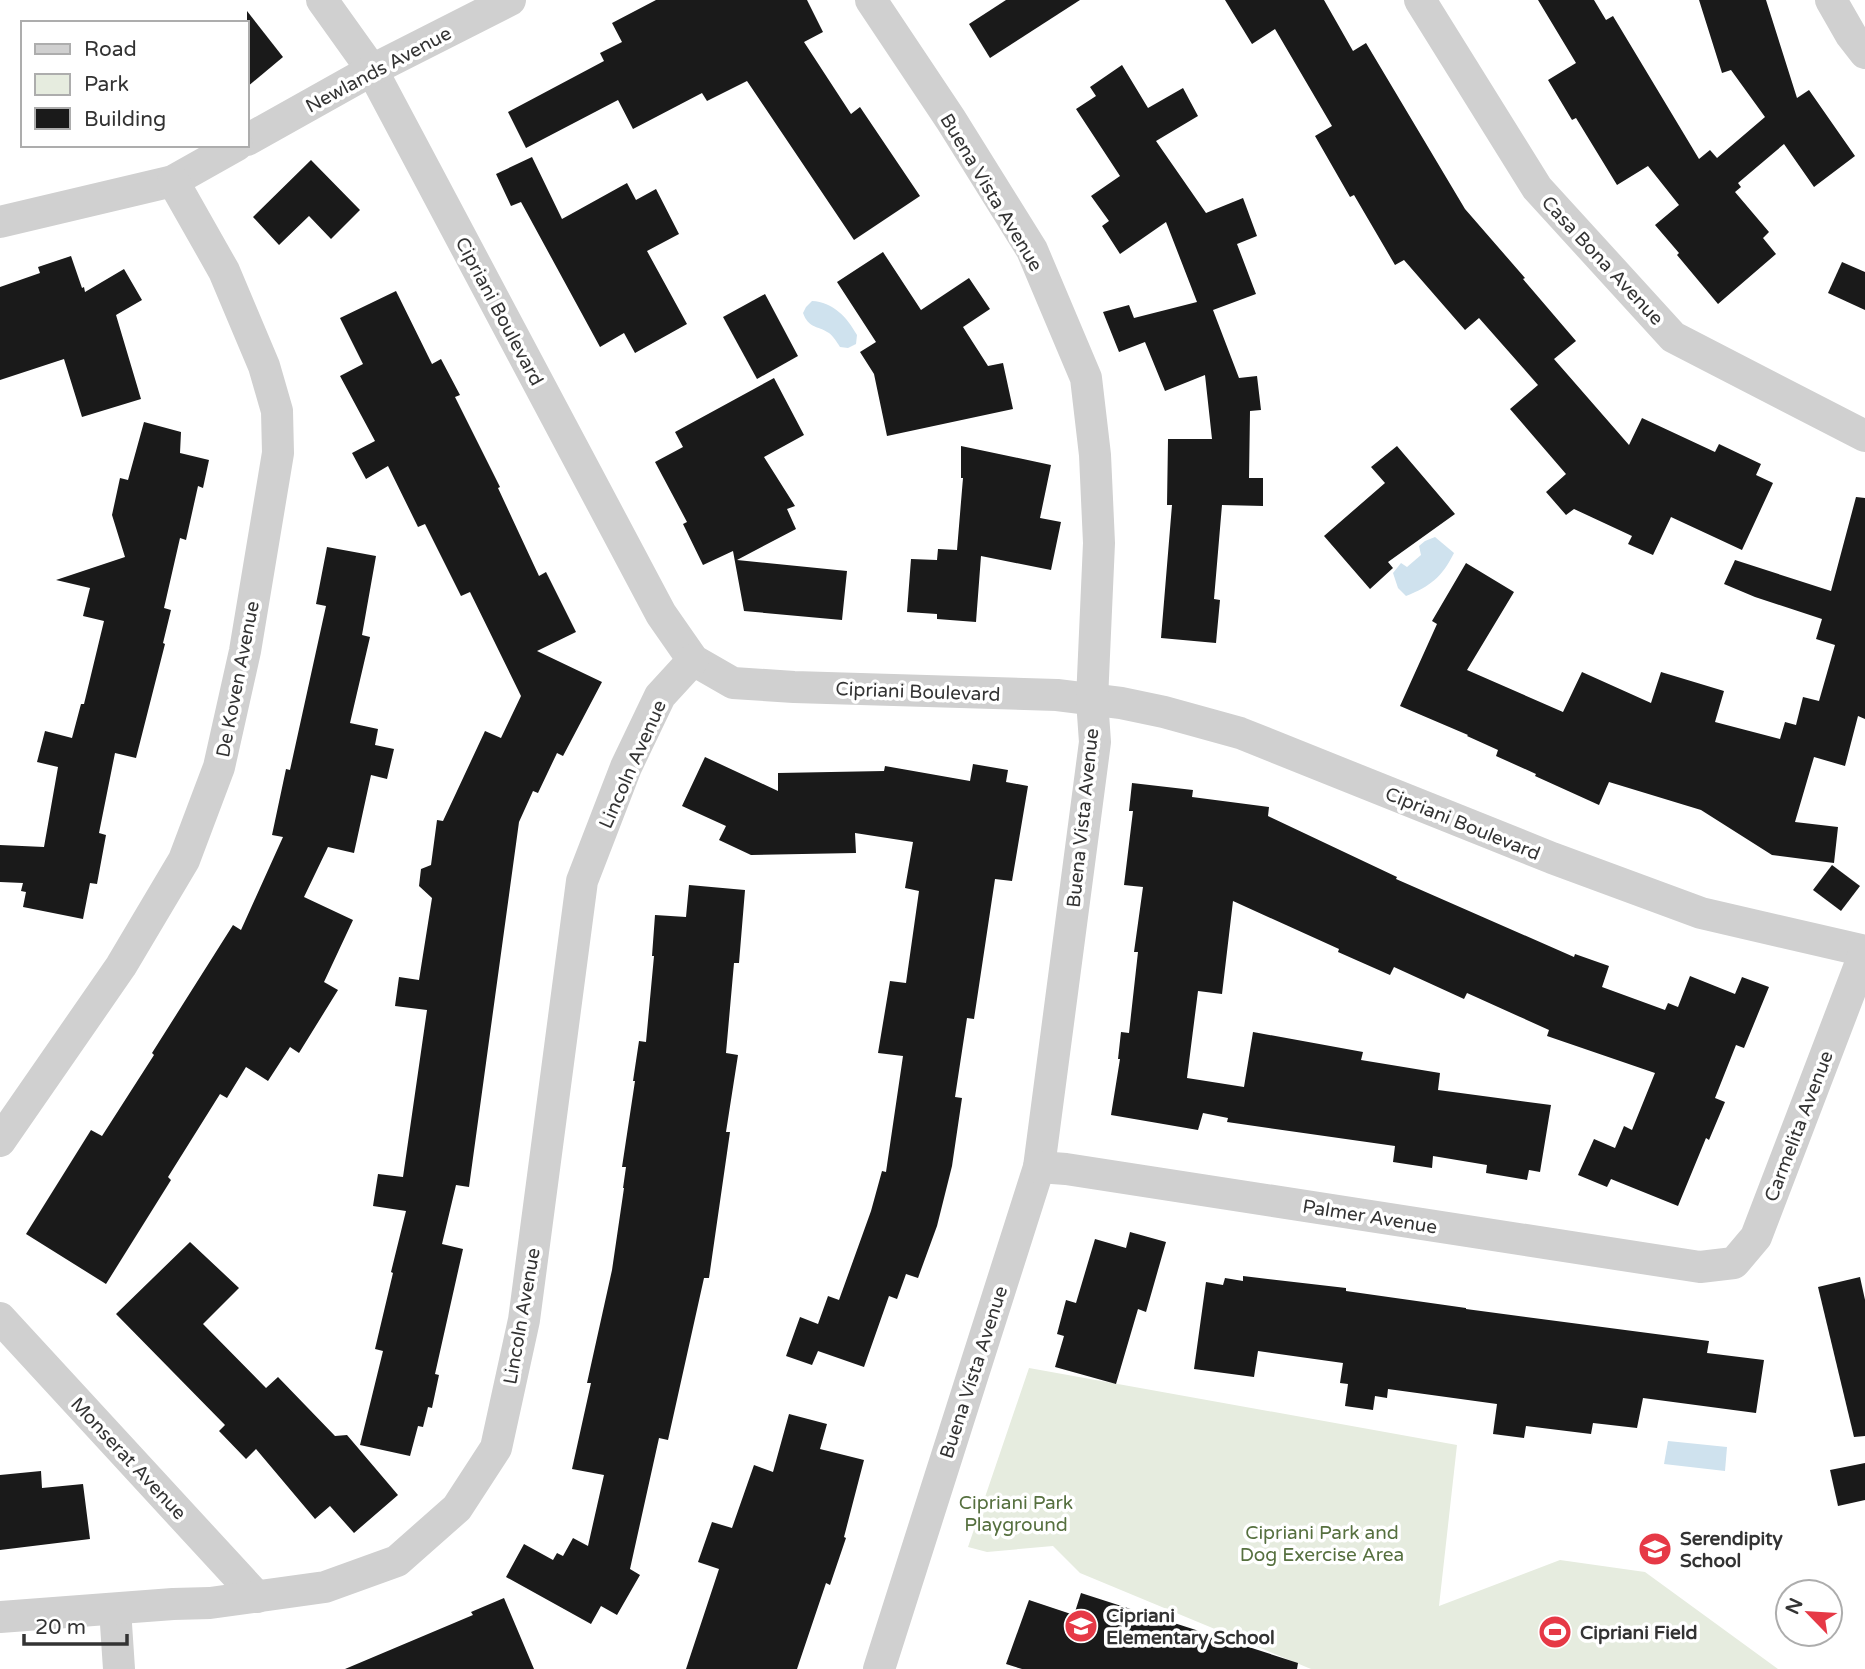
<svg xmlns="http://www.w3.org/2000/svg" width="1865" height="1669" font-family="'Varela Round',sans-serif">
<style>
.green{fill:#e6ecdf}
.water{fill:#cfe2ee}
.building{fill:#1a1a1a}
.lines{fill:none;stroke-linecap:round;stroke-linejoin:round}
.street{stroke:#d0d0d0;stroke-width:32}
.labels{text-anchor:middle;stroke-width:7;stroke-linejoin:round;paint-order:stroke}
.street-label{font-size:19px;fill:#333;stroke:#fff}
.park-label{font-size:19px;fill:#56703f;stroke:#fff}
.poi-label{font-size:19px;font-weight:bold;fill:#333;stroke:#fff;text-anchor:start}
</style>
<rect width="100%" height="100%" fill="#fff"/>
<polygon class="green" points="1029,1368 1457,1445 1439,1606 1560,1560 1645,1572 1778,1669 1311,1669 1080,1573 1053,1546 987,1552 968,1547"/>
<g class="water">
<path d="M812 301C833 302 847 317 857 335L856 344 848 348 840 347C837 342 833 336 829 333 817 325 809 329 803 313L806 307Z"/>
<path d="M1435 537 1454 553C1442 577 1431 586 1406 596L1398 588 1393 573 1401 563 1407 567 1421 555 1419 546 1425 541Z"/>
<polygon points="1668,1441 1727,1447 1725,1471 1664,1464"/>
</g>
<g class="building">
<polygon points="656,0 807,0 823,32 804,42 851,114 860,107 920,196 854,240 747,81 707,101 702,93 633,129 618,100 526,148 508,112 604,61 600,53 622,42 612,23"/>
<polygon points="1006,0 1080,0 990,58 969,24"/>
<polygon points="1225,0 1324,0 1353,51 1366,43 1465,209 1525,278 1523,279 1576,341 1554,359 1629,445 1642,418 1715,452 1719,444 1761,464 1756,475 1773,483 1742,550 1671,517 1653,555 1628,544 1632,536 1574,509 1566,515 1546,492 1566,474 1510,409 1538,385 1479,318 1465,330 1404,260 1395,265 1354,195 1350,197 1315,136 1332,126 1275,29 1252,44"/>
<polygon points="1538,0 1594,0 1606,20 1613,16 1699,159 1710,150 1717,158 1765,117 1731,70 1722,73 1699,0 1766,0 1797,98 1809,90 1855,156 1814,187 1784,144 1738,183 1741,187 1735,192 1769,232 1763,238 1776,254 1718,304 1677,255 1679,253 1655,225 1679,205 1648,166 1617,185 1576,118 1572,120 1548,80 1576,63"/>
<polygon points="247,11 283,57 247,87"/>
<polygon points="1122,65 1148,108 1183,88 1198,116 1156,141 1206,213 1243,198 1257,236 1237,244 1256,294 1213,310 1239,378 1257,376 1261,410 1250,411 1249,478 1263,478 1263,506 1222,505 1214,599 1220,600 1216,643 1161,638 1172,505 1167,505 1168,439 1212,439 1205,375 1165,391 1145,342 1119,352 1103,312 1129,305 1134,318 1197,302 1166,222 1120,254 1102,226 1109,221 1091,196 1120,176 1076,109 1096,96 1090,87"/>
<polygon points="532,157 562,219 627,183 636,200 656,189 679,234 647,251 687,324 635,353 624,333 600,347 521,202 511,206 496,174"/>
<polygon points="311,160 360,210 331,239 309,216 279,245 253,217"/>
<polygon points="883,252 921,310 969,278 990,309 963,327 988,366 1003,363 1013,409 887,436 874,374 860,352 876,342 837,282"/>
<polygon points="71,256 82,288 84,287 85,292 124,269 142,300 116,315 141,399 82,417 64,359 0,380 0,287 40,273 38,267"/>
<polygon points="1842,262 1865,272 1865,310 1828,293"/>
<polygon points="396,291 432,364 441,359 460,395 455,397 500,487 498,488 539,576 546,572 576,632 537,651 602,682 563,756 557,753 538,793 533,791 519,822 469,1187 456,1185 442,1244 463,1249 435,1374 439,1375 432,1408 428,1407 423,1427 418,1426 410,1456 360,1445 383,1351 375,1349 393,1273 391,1272 406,1211 373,1206 378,1174 403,1177 427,1010 395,1006 399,977 419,980 432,898 419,886 421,869 431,865 437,820 443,821 485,731 501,738 521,696 470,592 461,596 425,524 418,527 388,466 366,479 352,453 375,441 340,376 363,364 340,318"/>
<polygon points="765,294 798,356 757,379 723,317"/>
<polygon points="774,378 804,435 764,457 795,506 787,509 796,529 737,560 847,571 842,620 744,611 733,551 703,565 683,524 687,522 655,462 683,447 675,432"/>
<polygon points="144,422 181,432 180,453 209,460 203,488 198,486 186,540 180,538 164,608 171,610 163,643 165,644 136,758 115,753 99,833 106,835 97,884 90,883 83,919 23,907 26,892 21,891 23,883 0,882 0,845 44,847 58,767 37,762 45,731 72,738 81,704 84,704 104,621 83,616 90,588 56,580 125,557 112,515 120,478 128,480"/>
<polygon points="961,446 1051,465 1040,518 1061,522 1051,570 981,556 976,622 937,619 937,614 907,612 911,559 937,560 938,549 957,550 963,478 961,478"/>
<polygon points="1397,446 1455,514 1388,562 1393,568 1370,589 1324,536 1385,483 1371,467"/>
<polygon points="1856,497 1865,498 1865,719 1858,716 1845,766 1814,757 1795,822 1838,827 1834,863 1772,855 1701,810 1609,782 1599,805 1535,776 1536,774 1496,756 1498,750 1467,736 1468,735 1400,706 1437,624 1432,621 1466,563 1514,592 1467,670 1563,712 1582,672 1651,703 1661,672 1724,691 1715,722 1780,739 1785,722 1796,725 1803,697 1819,701 1835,645 1816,639 1822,619 1755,597 1724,584 1735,560 1831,591"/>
<polygon points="327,547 376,556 362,635 370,637 350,723 378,729 375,745 394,749 387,779 371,775 354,853 328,847 304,897 353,920 324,982 338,990 299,1053 290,1047 268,1081 246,1067 227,1098 220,1094 168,1177 171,1180 106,1284 26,1234 91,1130 102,1136 154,1055 152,1053 233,925 241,930 283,837 272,835 286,769 290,770 326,606 316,604"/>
<polygon points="705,757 778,791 778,773 884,771 885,766 970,781 973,764 1008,770 1006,782 1028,786 1012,881 995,879 974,1019 967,1018 955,1097 962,1098 952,1166 937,1226 918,1278 906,1274 897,1299 889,1296 864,1367 818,1351 812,1365 786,1356 800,1317 818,1324 828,1296 839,1300 871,1211 882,1171 886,1172 903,1056 878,1053 890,981 906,983 919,891 905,888 913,842 855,833 856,853 751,855 719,840 726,826 682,806"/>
<polygon points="1132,783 1193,790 1192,797 1269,807 1268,816 1397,877 1396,879 1574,957 1575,954 1609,966 1602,987 1665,1010 1668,1003 1678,1007 1690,976 1735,994 1742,977 1769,987 1744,1048 1736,1045 1715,1098 1725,1102 1709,1140 1706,1138 1678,1206 1611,1179 1607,1187 1578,1175 1594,1139 1615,1148 1624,1126 1632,1130 1655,1073 1547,1036 1549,1030 1467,993 1464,999 1394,967 1390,975 1338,952 1339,949 1233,901 1222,994 1198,991 1187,1078 1244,1087 1253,1032 1363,1052 1361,1060 1440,1073 1438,1090 1551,1105 1540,1172 1529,1170 1527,1180 1486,1173 1487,1165 1433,1156 1432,1168 1393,1162 1395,1146 1227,1122 1228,1118 1203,1113 1198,1130 1111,1115 1120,1059 1118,1059 1121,1032 1129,1033 1138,952 1134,952 1143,887 1124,885 1133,811 1129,811"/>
<polygon points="1832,865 1860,886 1841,911 1813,890"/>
<polygon points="689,885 745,890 739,963 734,963 726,1053 738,1055 726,1132 730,1132 709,1278 704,1278 668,1440 659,1438 630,1569 640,1575 617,1615 601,1606 591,1624 506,1577 524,1544 553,1560 557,1553 563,1556 573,1538 588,1546 604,1475 572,1469 591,1383 587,1383 612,1270 624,1188 623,1188 626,1167 622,1167 635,1081 633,1081 639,1041 646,1042 654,956 652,956 655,915 686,917"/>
<polygon points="1130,1232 1166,1242 1146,1312 1138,1309 1116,1384 1055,1367 1064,1336 1057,1334 1066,1300 1076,1303 1095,1239 1126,1248"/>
<polygon points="190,1242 239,1288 203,1324 266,1388 278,1377 335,1436 347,1435 398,1495 354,1533 330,1506 315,1519 256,1449 246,1459 219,1431 225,1425 116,1314"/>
<polygon points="1243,1276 1346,1288 1346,1291 1466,1308 1466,1309 1709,1341 1707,1353 1764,1360 1756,1413 1643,1398 1637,1428 1593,1423 1591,1434 1526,1426 1524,1438 1493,1434 1497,1404 1388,1389 1387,1398 1375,1396 1373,1410 1345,1406 1348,1384 1340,1383 1343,1363 1258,1351 1254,1377 1194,1369 1206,1282 1223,1285 1225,1278 1243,1281"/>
<polygon points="1860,1277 1865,1300 1865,1436 1854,1437 1818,1287"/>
<polygon points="789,1414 827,1424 820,1449 864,1460 844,1537 846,1538 830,1585 826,1583 797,1669 686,1669 719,1569 698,1562 712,1522 732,1528 754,1465 773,1472"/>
<polygon points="1865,1463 1865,1500 1838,1506 1830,1470"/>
<polygon points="41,1471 42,1488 83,1484 90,1539 0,1550 0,1475"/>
<polygon points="1081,1593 1298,1663 1297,1669 1022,1669 1006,1664 1029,1600 1074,1615"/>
<polygon points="504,1598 534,1669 345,1669 473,1615 471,1612"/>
</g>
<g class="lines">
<g class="street">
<polyline points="322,0 372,70 661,614 693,660 733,683 794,687 1057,695 1121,703 1164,712 1240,733 1552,858 1701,913 1865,951"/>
<polyline points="871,0 951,120 1032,250 1086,378 1095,455 1099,543 1092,700 1095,742 1039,1167 879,1669"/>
<polyline points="1420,0 1537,188 1673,337 1865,436"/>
<polyline points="1831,0 1851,35 1865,53"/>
<polyline points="247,140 372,70 510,0"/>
<polyline points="0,222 173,181 237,145"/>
<polyline points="0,1141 121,966 184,860 219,767 245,651 278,453 277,411 264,366 224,271 173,181"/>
<polyline points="1039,1167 1066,1169 1700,1267 1734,1263 1756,1237 1865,952"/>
<polyline points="0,1318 257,1597"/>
<polyline points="115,1609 119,1669"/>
<polyline points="0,1617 173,1604 210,1603 325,1587 397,1561 457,1508 496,1448 524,1320 582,881 626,767 660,696 693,660"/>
</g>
</g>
<defs>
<symbol id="school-disc" viewBox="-11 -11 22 22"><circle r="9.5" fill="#e63946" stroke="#fff"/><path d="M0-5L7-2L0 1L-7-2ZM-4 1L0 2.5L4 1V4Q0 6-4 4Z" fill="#fff"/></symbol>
<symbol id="stadium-disc" viewBox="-11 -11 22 22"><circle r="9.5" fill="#e63946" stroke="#fff"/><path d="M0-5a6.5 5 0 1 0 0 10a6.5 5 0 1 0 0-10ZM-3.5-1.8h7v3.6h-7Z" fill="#fff"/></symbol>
</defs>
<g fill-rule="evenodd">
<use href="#school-disc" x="1636" y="1530" width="38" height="38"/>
<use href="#school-disc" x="1062" y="1607" width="38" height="38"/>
<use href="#stadium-disc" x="1536" y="1613" width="38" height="38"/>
</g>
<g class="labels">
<g class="street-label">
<text transform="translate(378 69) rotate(-28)" y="7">Newlands Avenue</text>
<text transform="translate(992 192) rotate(59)" y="7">Buena Vista Avenue</text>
<text transform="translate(1603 260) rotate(47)" y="7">Casa Bona Avenue</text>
<text transform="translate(500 311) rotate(62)" y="7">Cipriani Boulevard</text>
<text transform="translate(237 679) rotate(-79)" y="7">De Koven Avenue</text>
<text transform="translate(918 691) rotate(2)" y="7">Cipriani Boulevard</text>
<text transform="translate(632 764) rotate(-66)" y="7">Lincoln Avenue</text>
<text transform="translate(1082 818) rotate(-84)" y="7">Buena Vista Avenue</text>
<text transform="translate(1463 823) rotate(22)" y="7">Cipriani Boulevard</text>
<text transform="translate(1798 1126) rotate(-69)" y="7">Carmelita Avenue</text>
<text transform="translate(1370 1216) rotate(9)" y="7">Palmer Avenue</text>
<text transform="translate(521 1316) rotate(-80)" y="7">Lincoln Avenue</text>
<text transform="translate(973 1372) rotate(-72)" y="7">Buena Vista Avenue</text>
<text transform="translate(129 1458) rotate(47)" y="7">Monserat Avenue</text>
</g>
<g class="park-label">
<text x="1016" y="1509">Cipriani Park<tspan x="1016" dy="22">Playground</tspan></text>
<text x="1322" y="1539">Cipriani Park and<tspan x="1322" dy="22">Dog Exercise Area</tspan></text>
</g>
<g class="poi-label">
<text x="1680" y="1545">Serendipity<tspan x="1680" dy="22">School</tspan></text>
<text x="1106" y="1622">Cipriani<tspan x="1106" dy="22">Elementary School</tspan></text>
<text x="1580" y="1639">Cipriani Field</text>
</g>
</g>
<rect x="21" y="21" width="228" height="126" fill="#ffffff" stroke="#adadad" stroke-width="2"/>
<rect x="35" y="44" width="35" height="10" fill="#d0d0d0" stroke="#adadad" stroke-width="2"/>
<text x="84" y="56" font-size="21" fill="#333333">Road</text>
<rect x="35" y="74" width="35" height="21" fill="#e6ecdf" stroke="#adadad" stroke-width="2"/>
<text x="84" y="91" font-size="21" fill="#333333">Park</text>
<rect x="35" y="108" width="35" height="21" fill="#1a1a1a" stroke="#adadad" stroke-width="2"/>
<text x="84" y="126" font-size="21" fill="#333333">Building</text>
<g transform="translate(1809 1613) rotate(295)"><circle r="33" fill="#ffffff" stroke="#adadad" stroke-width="2"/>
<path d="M0-5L12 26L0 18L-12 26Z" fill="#e63946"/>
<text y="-10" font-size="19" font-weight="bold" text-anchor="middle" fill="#333333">N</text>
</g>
<path d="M24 1634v10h103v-10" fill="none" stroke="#333333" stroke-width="3.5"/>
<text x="35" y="1634" font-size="21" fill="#333333" stroke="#ffffff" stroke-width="5" paint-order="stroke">20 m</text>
</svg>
